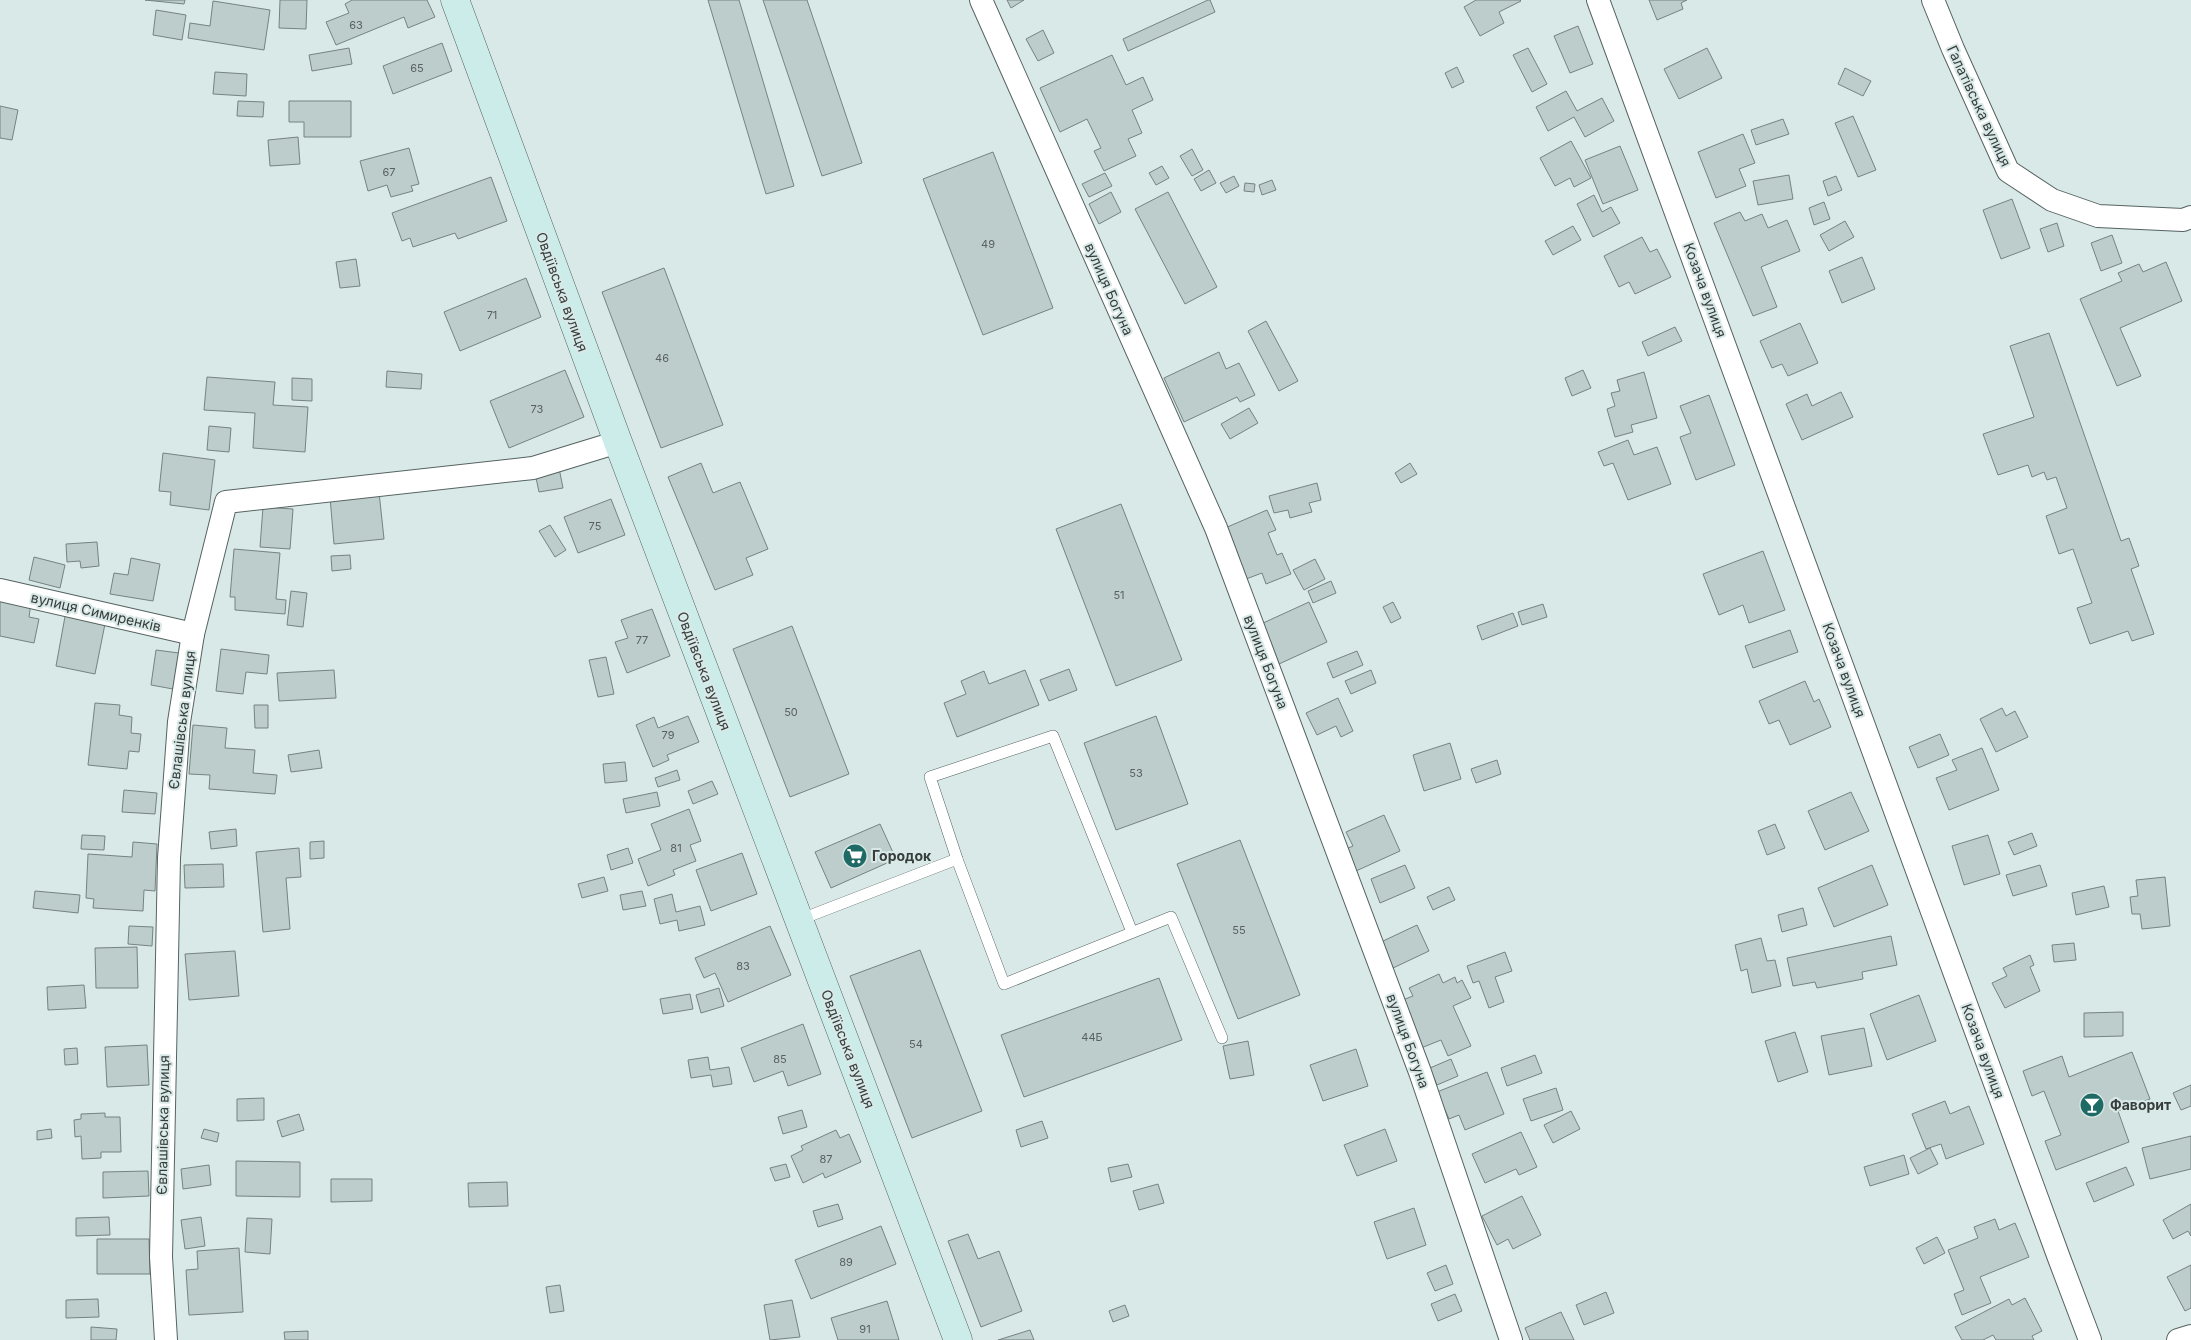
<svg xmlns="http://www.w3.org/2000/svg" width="2191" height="1340" font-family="Inter,sans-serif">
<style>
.building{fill:#bdcdcb;stroke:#758382}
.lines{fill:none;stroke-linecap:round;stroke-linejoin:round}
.service-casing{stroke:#556361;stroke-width:12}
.minor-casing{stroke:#556361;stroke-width:24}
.secondary-casing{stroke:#556361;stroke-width:29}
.service{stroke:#fff;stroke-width:11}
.minor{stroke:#fff;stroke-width:22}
.secondary{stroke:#ccecea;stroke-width:28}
.labels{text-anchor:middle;stroke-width:4;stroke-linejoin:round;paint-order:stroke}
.number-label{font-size:11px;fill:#586160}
.street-label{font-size:14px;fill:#363d3c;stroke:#d9e9e7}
.poi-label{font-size:14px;font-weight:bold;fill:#363d3c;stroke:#d9e9e7;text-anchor:start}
</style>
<rect width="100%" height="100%" fill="#d9e9e7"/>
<g class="building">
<polygon points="145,0 185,0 184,4"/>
<polygon points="280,0 307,0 306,29 279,28"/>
<polygon points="352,0 427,0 435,17 408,28 404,17 336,45 326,22 349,13 345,4"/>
<polygon points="708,0 739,0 794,186 766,194"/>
<polygon points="763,0 807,0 862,163 822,176"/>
<polygon points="1007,0 1024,0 1011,8"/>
<polygon points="1208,0 1210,0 1215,12 1128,51 1123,39"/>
<polygon points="1476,0 1520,0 1521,1 1499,12 1504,23 1480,36 1464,7"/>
<polygon points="1649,0 1687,0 1681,3 1683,9 1657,20"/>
<polygon points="213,1 270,10 264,50 188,38 190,23 210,26"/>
<polygon points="156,10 186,15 182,40 153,35"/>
<polygon points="1578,26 1593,64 1570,73 1554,36"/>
<polygon points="1043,30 1054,53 1038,61 1026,39"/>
<polygon points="442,43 452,71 393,94 383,66"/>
<polygon points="349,48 352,64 312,71 309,55"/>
<polygon points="1528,48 1547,84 1532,92 1513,55"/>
<polygon points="1707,48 1722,78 1679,99 1664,69"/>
<polygon points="1112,55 1126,85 1143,77 1153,100 1132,110 1142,133 1128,139 1136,156 1104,171 1094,151 1101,148 1087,119 1060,132 1040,88"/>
<polygon points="1457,67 1464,82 1452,88 1445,73"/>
<polygon points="1845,68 1871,81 1863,96 1838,84"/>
<polygon points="215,72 247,74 246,96 213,94"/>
<polygon points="1566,91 1577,111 1602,98 1614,121 1585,137 1574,117 1548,131 1536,107"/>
<polygon points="238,101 264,102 263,117 237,116"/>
<polygon points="289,101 351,101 351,137 304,137 304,122 289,122"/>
<polygon points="0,106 18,110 12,140 0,138"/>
<polygon points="1853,116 1876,170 1858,177 1835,123"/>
<polygon points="1783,119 1789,134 1756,145 1751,130"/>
<polygon points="1743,134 1755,163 1739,169 1746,186 1716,198 1698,152"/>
<polygon points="298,137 300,164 270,166 268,140"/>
<polygon points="1571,141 1591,178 1574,187 1570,178 1555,186 1540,158"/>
<polygon points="1620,146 1638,190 1603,204 1585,160"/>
<polygon points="409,148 419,184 411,186 413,191 391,197 387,185 368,191 360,161"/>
<polygon points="1192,149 1203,170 1192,176 1180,156"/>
<polygon points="993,152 1053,308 983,335 923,179"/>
<polygon points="1162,166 1169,178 1156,185 1149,173"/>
<polygon points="1209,170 1216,183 1201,191 1194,179"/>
<polygon points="1105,173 1112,186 1089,197 1082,184"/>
<polygon points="1789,175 1793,199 1758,205 1753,181"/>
<polygon points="1234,176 1239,186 1226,193 1220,183"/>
<polygon points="1836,176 1842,190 1828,196 1823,181"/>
<polygon points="491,177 507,221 458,239 455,233 413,247 410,238 402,241 392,213"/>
<polygon points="1272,180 1276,190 1262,195 1259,185"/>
<polygon points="1245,183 1255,184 1254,192 1244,191"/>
<polygon points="1111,192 1121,212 1099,224 1089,204"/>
<polygon points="1168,192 1217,287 1185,304 1135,209"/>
<polygon points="1594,195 1602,212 1611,207 1620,223 1593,237 1577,204"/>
<polygon points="2012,199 2030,248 2001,259 1983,210"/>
<polygon points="1824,202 1830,219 1814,225 1809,208"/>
<polygon points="1740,212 1745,221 1762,214 1768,228 1787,220 1800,251 1761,267 1777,307 1753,316 1714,223"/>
<polygon points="1845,221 1854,237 1829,251 1820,235"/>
<polygon points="2057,223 2064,246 2048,252 2040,229"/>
<polygon points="1573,226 1581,240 1553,255 1545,241"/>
<polygon points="2112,235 2122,263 2101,271 2091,243"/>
<polygon points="1642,237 1650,252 1657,249 1671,277 1635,294 1629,282 1619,287 1604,256"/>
<polygon points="1862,257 1875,289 1842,303 1829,271"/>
<polygon points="356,259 360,286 340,288 336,262"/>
<polygon points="2166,262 2182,301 2120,328 2141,376 2117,386 2080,299 2122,281 2118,273 2139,264 2143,272"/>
<polygon points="664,268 723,425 661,448 602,292"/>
<polygon points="526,278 541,317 460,351 444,312"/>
<polygon points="1266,321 1298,381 1279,391 1248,331"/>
<polygon points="1800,323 1818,363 1788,376 1782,364 1772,368 1760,341"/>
<polygon points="1675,327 1682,341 1648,356 1642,342"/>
<polygon points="2049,333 2121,541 2129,538 2139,566 2131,569 2154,634 2132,641 2128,631 2090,644 2077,608 2092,603 2073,549 2059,554 2046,516 2067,508 2056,477 2047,480 2044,472 2032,477 2028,465 1998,475 1983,434 2034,417 2010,346"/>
<polygon points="1219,352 1226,369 1239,363 1255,395 1240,402 1237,397 1184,422 1164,378"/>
<polygon points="565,370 584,417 509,448 490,401"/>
<polygon points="1583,370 1591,388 1572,396 1565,378"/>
<polygon points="387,371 422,374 421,389 386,387"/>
<polygon points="1644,372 1657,418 1631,425 1633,432 1615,437 1607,409 1615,406 1611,393 1620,391 1617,380"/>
<polygon points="207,377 275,382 273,405 308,407 305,452 253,448 255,413 204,410"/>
<polygon points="292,378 312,379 312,401 292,400"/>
<polygon points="1841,392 1853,417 1802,440 1786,404 1807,394 1812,406"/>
<polygon points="1709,395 1735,465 1696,480 1680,437 1691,433 1680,406"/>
<polygon points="1249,408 1258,423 1230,439 1221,424"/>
<polygon points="209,426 231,428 229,452 207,450"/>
<polygon points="1628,440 1634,455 1657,447 1671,484 1628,500 1613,463 1604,466 1598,452"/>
<polygon points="163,453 215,460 209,510 170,505 171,492 159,491"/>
<polygon points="701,463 713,493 740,482 768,549 746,558 753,575 715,590 668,477"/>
<polygon points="1410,463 1417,474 1401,483 1395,473"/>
<polygon points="559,468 563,488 539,492 535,473"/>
<polygon points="1317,483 1321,500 1309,503 1312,512 1290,518 1288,510 1274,513 1269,496"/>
<polygon points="379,492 384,539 334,544 330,497"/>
<polygon points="611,499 625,535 578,553 564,517"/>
<polygon points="1121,504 1182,660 1116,686 1056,529"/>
<polygon points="263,507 293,509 290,549 260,547"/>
<polygon points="1267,510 1276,530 1268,533 1277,555 1282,553 1291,574 1266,584 1262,573 1246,579 1225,528"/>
<polygon points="550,525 566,550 555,557 539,531"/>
<polygon points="97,542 99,566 81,568 80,561 67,562 66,544"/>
<polygon points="234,549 280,553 276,599 286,600 285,614 235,610 235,597 230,597"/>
<polygon points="1763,551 1785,610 1749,623 1743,605 1719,615 1703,574"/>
<polygon points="350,555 351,569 332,571 331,556"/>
<polygon points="34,557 65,565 60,588 29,580"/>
<polygon points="131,558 160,564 153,601 110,594 114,573 128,575"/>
<polygon points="1315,559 1325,579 1304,590 1293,570"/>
<polygon points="1331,581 1336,593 1313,603 1308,591"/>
<polygon points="291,591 307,593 303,627 287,625"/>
<polygon points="0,597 31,603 29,617 39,619 34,643 0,636"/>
<polygon points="1309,602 1327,642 1279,664 1261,624"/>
<polygon points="1393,602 1401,618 1391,623 1383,607"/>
<polygon points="1543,604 1547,617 1522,625 1518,612"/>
<polygon points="652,609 670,656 627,673 615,642 628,638 621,620"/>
<polygon points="66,611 106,619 95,674 56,666"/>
<polygon points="1513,613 1518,626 1482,640 1477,626"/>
<polygon points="792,626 849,774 790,797 733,649"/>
<polygon points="1790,630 1798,652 1753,668 1745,646"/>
<polygon points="221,649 269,655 267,674 246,672 243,694 216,691"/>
<polygon points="156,650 179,653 173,689 151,685"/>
<polygon points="1357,651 1363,665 1333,678 1327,663"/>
<polygon points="606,657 614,694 598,697 589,660"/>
<polygon points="1069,669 1077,690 1049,701 1040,680"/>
<polygon points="334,670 336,698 279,701 277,673"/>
<polygon points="1025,670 1039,705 957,737 944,703 966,694 961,681 984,671 989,684"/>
<polygon points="1371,670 1376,683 1351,694 1345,681"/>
<polygon points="1805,681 1814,702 1819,699 1831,727 1790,745 1779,720 1769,724 1759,701"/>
<polygon points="1338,698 1353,731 1341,737 1336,726 1317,735 1306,713"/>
<polygon points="95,703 120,705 119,715 132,717 131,733 141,734 139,752 129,751 127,769 88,765"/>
<polygon points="254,705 268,705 268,728 255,728"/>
<polygon points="2002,708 2006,716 2015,711 2028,737 1996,752 1980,719"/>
<polygon points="688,716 699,742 667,755 669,760 653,767 636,725 654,717 658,728"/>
<polygon points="1156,716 1188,804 1116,830 1084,743"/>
<polygon points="193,725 227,728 225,748 255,750 253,773 277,775 275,794 209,789 210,775 189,774"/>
<polygon points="1940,734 1949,755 1918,768 1909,747"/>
<polygon points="1450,743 1461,779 1424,791 1413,755"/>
<polygon points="1982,748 1999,790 1949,810 1936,778 1957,770 1952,760"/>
<polygon points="319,750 322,768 291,772 288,755"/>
<polygon points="1497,760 1501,774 1476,783 1471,769"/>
<polygon points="625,762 627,781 605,783 603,764"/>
<polygon points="677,770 680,780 658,787 655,778"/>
<polygon points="712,781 718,794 693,804 688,791"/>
<polygon points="124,790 157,793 155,814 122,812"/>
<polygon points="657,792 660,806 626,813 623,799"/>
<polygon points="1851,792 1869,831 1825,850 1808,811"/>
<polygon points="689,809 701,841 690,845 696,861 673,870 675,875 648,886 638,859 661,850 651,824"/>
<polygon points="1384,815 1400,851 1356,871 1346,849 1353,846 1346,832"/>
<polygon points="880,824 896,859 831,888 815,852"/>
<polygon points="1775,824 1785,848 1767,855 1758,831"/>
<polygon points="236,829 237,846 211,849 209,832"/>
<polygon points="2032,833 2037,846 2014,855 2008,842"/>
<polygon points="82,835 105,836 104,850 81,849"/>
<polygon points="1988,835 2000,874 1964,885 1952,846"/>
<polygon points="1240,840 1300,995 1238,1019 1177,864"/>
<polygon points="324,841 324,858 310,859 310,842"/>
<polygon points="133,842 157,844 155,891 144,890 143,911 93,908 94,899 86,898 88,854 132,857"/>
<polygon points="299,848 301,877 286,878 290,929 263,932 256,852"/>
<polygon points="628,848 633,863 611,870 607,855"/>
<polygon points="742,853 757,894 711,911 696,870"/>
<polygon points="223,864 224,887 185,888 184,865"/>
<polygon points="1405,865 1415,888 1380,903 1371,879"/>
<polygon points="1872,865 1888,905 1834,927 1818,888"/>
<polygon points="2040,865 2047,886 2013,896 2006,875"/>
<polygon points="604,877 608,891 582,898 578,884"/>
<polygon points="2165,877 2170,926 2142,929 2140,914 2132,914 2130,897 2138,896 2136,880"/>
<polygon points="2104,886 2109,907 2076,915 2072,893"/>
<polygon points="1449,887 1455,900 1433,910 1427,897"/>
<polygon points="35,891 80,895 78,913 33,908"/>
<polygon points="642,891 646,906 623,910 620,895"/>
<polygon points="672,894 676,912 700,906 705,925 679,931 677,920 660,924 654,899"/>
<polygon points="1803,908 1807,925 1782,932 1778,915"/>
<polygon points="1417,925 1429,951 1393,968 1381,942"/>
<polygon points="129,926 153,927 152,946 128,944"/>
<polygon points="770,926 791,975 728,1002 715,973 704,978 695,958"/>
<polygon points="1891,936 1897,965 1862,972 1863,979 1817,988 1815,982 1793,986 1787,958"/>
<polygon points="1761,938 1767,961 1775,960 1781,986 1752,993 1747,969 1741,971 1735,945"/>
<polygon points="2074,943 2076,960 2054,962 2052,945"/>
<polygon points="137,947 138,988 96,988 95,948"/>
<polygon points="920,950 982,1111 912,1138 850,976"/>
<polygon points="235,951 239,996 189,1000 185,954"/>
<polygon points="1505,952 1512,971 1495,977 1504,1002 1489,1008 1479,981 1473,983 1467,966"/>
<polygon points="2030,955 2034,965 2030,967 2040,991 2005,1008 1992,983 2007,976 2003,968"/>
<polygon points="1439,974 1443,983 1455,977 1457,983 1462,980 1471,998 1453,1006 1471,1046 1448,1056 1441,1040 1421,1048 1400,1001 1413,996 1409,988"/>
<polygon points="1159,978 1182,1040 1024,1097 1001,1035"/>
<polygon points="84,985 86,1008 48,1010 47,987"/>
<polygon points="719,988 724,1006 701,1013 696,995"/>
<polygon points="690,994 693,1009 663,1014 660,999"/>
<polygon points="1919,995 1936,1041 1887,1060 1870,1014"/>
<polygon points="2123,1012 2123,1036 2084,1037 2084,1013"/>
<polygon points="803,1024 821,1074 788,1086 783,1071 754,1082 741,1048"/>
<polygon points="1864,1028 1872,1066 1829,1075 1821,1036"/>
<polygon points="1795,1032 1808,1072 1778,1082 1765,1041"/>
<polygon points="1248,1041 1254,1075 1230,1079 1223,1046"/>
<polygon points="147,1045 149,1085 107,1087 105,1047"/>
<polygon points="77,1048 78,1064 65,1065 64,1049"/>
<polygon points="1356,1049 1368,1086 1323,1101 1310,1065"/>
<polygon points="2132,1052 2150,1099 2118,1111 2129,1142 2056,1170 2045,1141 2061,1135 2044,1091 2032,1096 2023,1071 2062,1056 2069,1077"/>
<polygon points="1535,1055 1542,1073 1507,1086 1501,1068"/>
<polygon points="708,1057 710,1070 729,1067 732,1084 713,1087 711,1075 691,1078 688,1060"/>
<polygon points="1451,1059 1458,1076 1437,1085 1430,1068"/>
<polygon points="1487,1072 1504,1114 1465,1130 1459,1115 1449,1119 1437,1092"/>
<polygon points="2191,1085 2191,1106 2181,1110 2173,1093"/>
<polygon points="1556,1088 1563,1110 1531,1121 1523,1099"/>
<polygon points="264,1098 264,1120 237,1121 237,1099"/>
<polygon points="1945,1101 1950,1114 1969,1106 1984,1144 1946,1159 1941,1144 1926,1149 1912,1114"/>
<polygon points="802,1110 807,1127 783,1134 778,1117"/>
<polygon points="1571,1111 1580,1129 1553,1143 1544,1125"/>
<polygon points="105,1113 105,1117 120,1117 121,1152 101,1152 101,1158 82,1159 81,1136 75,1137 74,1120 81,1119 81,1114"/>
<polygon points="299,1114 304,1130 282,1137 277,1121"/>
<polygon points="1042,1121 1048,1138 1021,1147 1016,1130"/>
<polygon points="51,1129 52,1138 37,1140 37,1131"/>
<polygon points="204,1129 219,1133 217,1142 201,1138"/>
<polygon points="1385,1129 1397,1161 1357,1176 1344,1145"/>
<polygon points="836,1130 840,1138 849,1134 861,1162 825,1178 823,1173 803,1183 791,1156 803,1150 801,1146"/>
<polygon points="1521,1132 1537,1167 1519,1175 1516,1169 1485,1183 1472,1154"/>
<polygon points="2191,1136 2191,1169 2150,1179 2142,1148"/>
<polygon points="1930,1148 1938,1164 1918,1174 1910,1158"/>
<polygon points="1904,1155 1909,1174 1870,1186 1864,1167"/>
<polygon points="236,1161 300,1162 300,1197 236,1196"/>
<polygon points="786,1164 790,1177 775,1181 770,1168"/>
<polygon points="1128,1164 1132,1177 1111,1182 1108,1168"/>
<polygon points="209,1165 211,1185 183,1189 181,1169"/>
<polygon points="2126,1167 2134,1185 2094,1202 2086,1183"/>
<polygon points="148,1171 149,1196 103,1198 103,1172"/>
<polygon points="331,1179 372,1179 372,1201 331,1202"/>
<polygon points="507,1182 508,1206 469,1207 468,1183"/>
<polygon points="1158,1184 1164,1203 1139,1210 1133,1191"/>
<polygon points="1522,1196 1541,1235 1513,1249 1508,1239 1497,1245 1482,1216"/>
<polygon points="838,1204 843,1219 818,1227 813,1211"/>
<polygon points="2191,1204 2191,1236 2188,1231 2173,1239 2163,1220"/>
<polygon points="1414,1208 1426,1245 1387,1259 1374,1222"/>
<polygon points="109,1217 110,1235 76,1236 76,1218"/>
<polygon points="201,1217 205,1246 185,1249 181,1220"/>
<polygon points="247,1218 272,1219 270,1254 245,1252"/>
<polygon points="1995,1219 1999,1230 2015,1223 2029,1257 1980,1277 1991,1303 1962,1315 1954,1294 1964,1290 1948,1250 1978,1238 1974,1227"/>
<polygon points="881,1226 896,1264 811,1299 795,1260"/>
<polygon points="968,1234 978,1259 999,1251 1022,1311 981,1327 948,1241"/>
<polygon points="1937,1237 1945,1253 1924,1264 1916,1248"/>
<polygon points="97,1239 149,1239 150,1274 97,1274"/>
<polygon points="239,1248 243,1312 189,1315 186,1270 198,1269 197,1251"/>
<polygon points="1446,1265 1453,1284 1435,1291 1427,1273"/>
<polygon points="2191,1265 2191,1308 2185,1311 2167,1277"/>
<polygon points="560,1285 564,1311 550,1313 546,1287"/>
<polygon points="1606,1292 1614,1313 1584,1325 1576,1305"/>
<polygon points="1455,1294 1462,1311 1438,1321 1431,1304"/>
<polygon points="2025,1298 2042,1331 2032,1336 2034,1340 1996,1340 1993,1335 1983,1340 1962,1340 1955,1327 2009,1299 2012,1305"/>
<polygon points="98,1299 99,1317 66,1318 66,1300"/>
<polygon points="792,1300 800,1337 770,1340 764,1305"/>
<polygon points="887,1301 899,1340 838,1340 831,1318"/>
<polygon points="1125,1305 1129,1316 1113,1322 1109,1311"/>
<polygon points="1561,1312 1574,1340 1530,1340 1525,1328"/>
<polygon points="91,1327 117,1329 116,1340 91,1340"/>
<polygon points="1030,1330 1034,1340 998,1340"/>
<polygon points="308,1331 308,1340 285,1340 284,1332"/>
</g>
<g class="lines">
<defs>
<g id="service">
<polyline points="799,920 957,859"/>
<polyline points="1132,932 1053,736 930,777 957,859 1004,984 1171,917 1222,1038"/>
</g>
<g id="minor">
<polyline points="981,0 1216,528 1420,1072 1511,1340"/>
<polyline points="1598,0 2059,1258 2090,1340"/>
<polyline points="1933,0 1953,49 2008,171 2052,200 2098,216 2183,220 2191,217"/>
<polyline points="0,590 193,634"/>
<polyline points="166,1340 161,1257 169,858 179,722 193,634 226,502 533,468 618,442"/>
<polyline points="2178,1340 2191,1336"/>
</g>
<polyline id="secondary" points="455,0 618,442 958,1340"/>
</defs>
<use href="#service" class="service-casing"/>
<use href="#minor" class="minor-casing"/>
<use href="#secondary" class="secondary-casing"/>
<use href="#service" class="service"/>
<use href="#minor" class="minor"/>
<use href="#secondary" class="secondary"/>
</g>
<defs>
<symbol id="supermarket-disc" viewBox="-11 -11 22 22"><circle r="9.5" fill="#1f6a65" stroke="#d9e9e7"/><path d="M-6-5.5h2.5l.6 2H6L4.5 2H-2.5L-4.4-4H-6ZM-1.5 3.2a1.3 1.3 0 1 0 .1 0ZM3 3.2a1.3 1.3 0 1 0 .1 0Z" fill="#fff"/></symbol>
<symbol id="bar-disc" viewBox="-11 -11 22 22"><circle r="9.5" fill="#1f6a65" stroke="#d9e9e7"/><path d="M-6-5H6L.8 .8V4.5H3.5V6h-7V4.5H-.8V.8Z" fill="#fff"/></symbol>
</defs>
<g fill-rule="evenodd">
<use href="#supermarket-disc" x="841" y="842" width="28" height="28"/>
<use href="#bar-disc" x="2078" y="1091" width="28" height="28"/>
</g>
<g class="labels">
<g class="number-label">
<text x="356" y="29">63</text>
<text x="417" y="72">65</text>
<text x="389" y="176">67</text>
<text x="988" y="248">49</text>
<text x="492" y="319">71</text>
<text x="662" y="362">46</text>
<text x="537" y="413">73</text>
<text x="595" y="530">75</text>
<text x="1119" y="599">51</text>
<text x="642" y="644">77</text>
<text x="791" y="716">50</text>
<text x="668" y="739">79</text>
<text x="1136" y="777">53</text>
<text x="676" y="852">81</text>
<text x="1239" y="934">55</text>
<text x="743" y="970">83</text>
<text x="1092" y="1041">44Б</text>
<text x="916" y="1048">54</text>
<text x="780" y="1063">85</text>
<text x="826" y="1163">87</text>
<text x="846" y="1266">89</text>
<text x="865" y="1333">91</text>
</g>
<g class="street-label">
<text transform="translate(1979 106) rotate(65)" y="5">Галатівська вулиця</text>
<text transform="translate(1109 289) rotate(66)" y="5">вулиця Богуна</text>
<text transform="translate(1705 290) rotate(70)" y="5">Козача вулиця</text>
<text transform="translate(562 292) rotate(70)" y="5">Овдіївська вулиця</text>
<text transform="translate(96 612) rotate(13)" y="5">вулиця Симиренків</text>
<text transform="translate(1266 662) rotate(69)" y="5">вулиця Богуна</text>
<text transform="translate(1844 670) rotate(70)" y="5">Козача вулиця</text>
<text transform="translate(704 671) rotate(69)" y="5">Овдіївська вулиця</text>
<text transform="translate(182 720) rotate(-83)" y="5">Євлашівська вулиця</text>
<text transform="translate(1408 1041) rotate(70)" y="5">вулиця Богуна</text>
<text transform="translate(848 1049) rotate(69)" y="5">Овдіївська вулиця</text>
<text transform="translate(1983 1051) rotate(70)" y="5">Козача вулиця</text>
<text transform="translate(163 1125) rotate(-89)" y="5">Євлашівська вулиця</text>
</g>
<g class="poi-label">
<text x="872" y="861">Городок</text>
<text x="2110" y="1110">Фаворит</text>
</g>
</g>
</svg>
